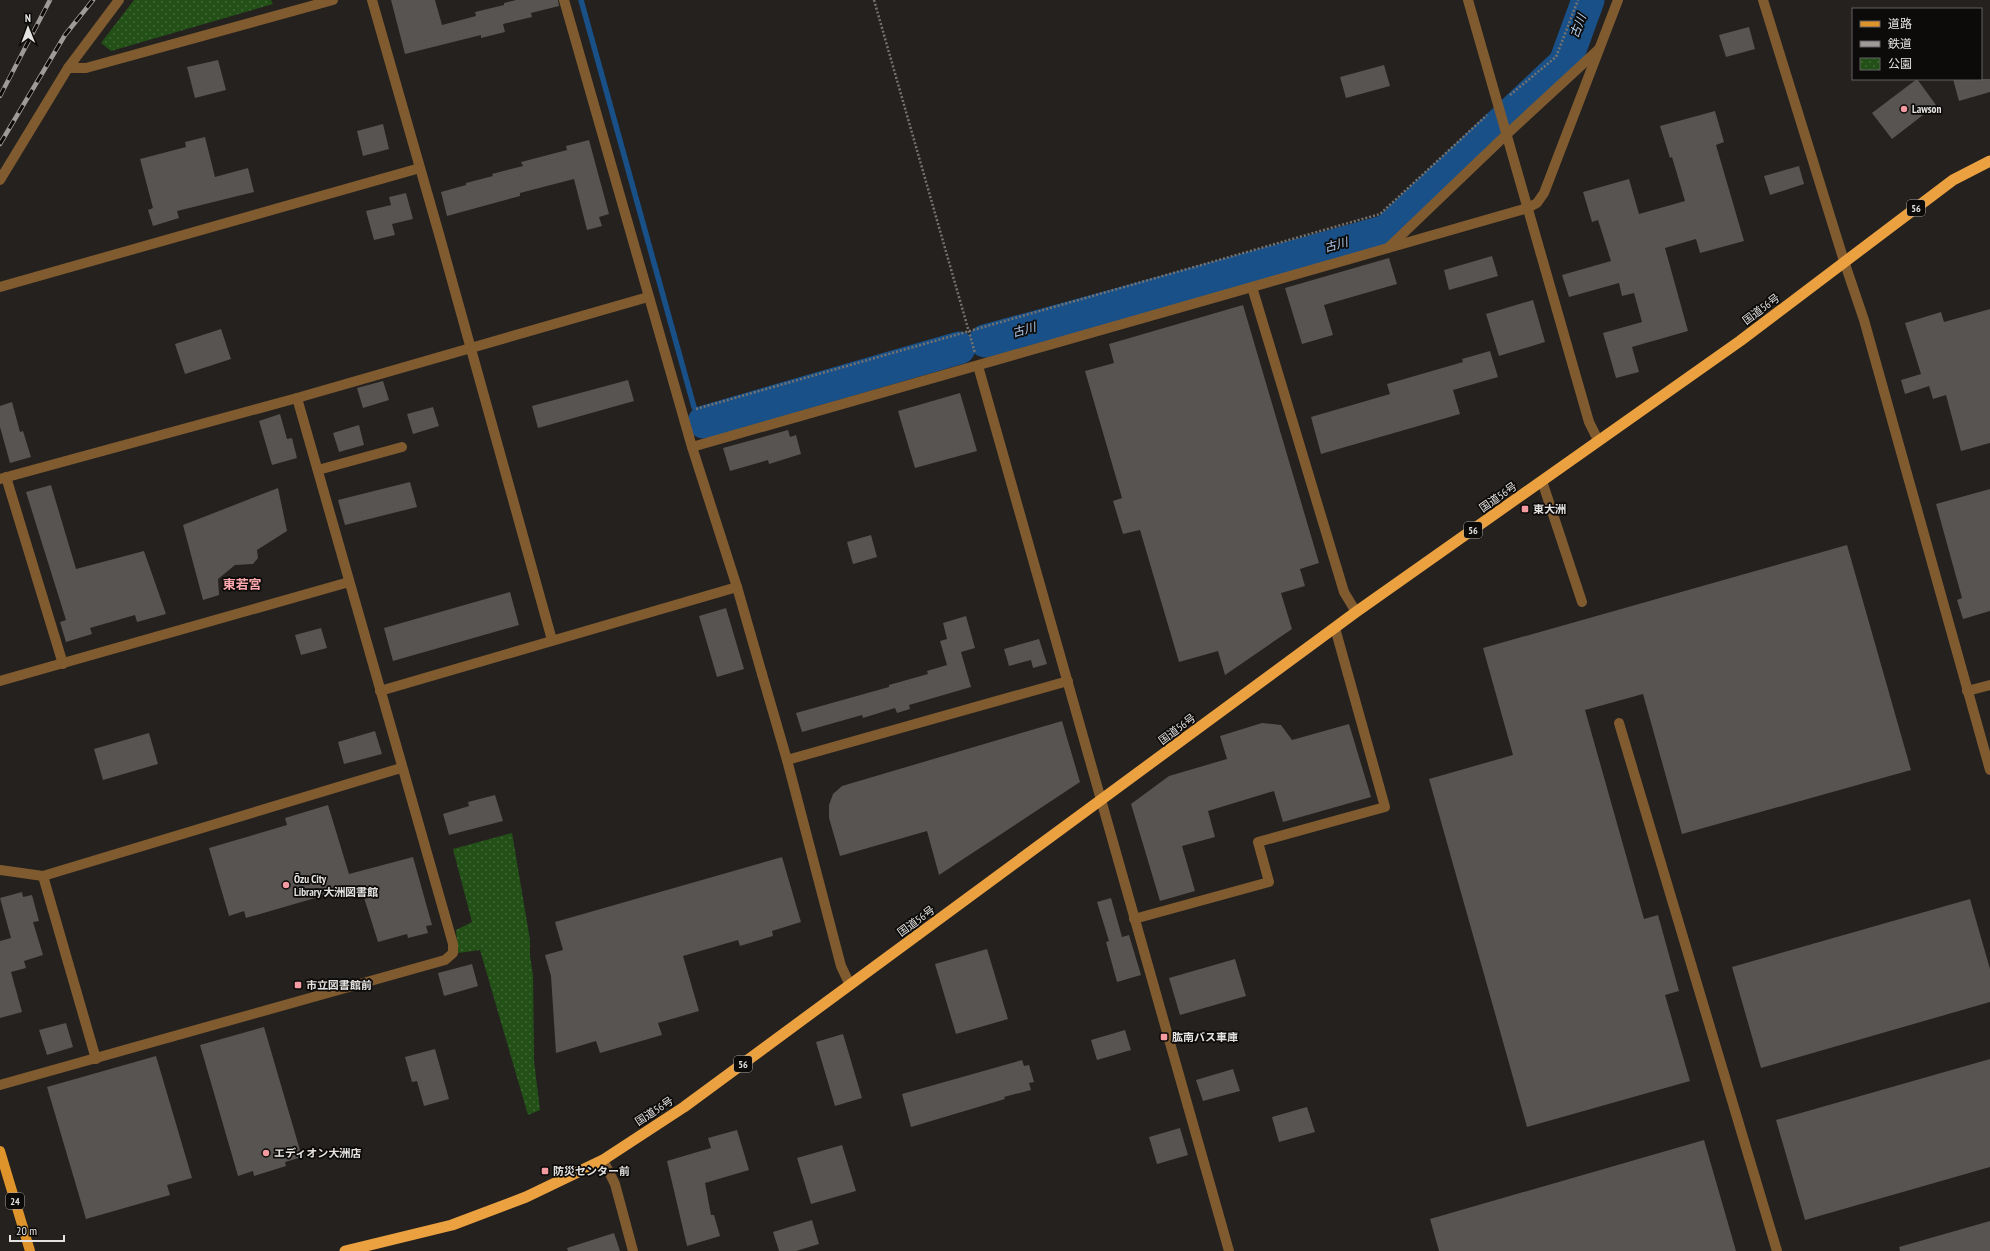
<svg xmlns="http://www.w3.org/2000/svg" width="1990" height="1251" font-family="'PT Sans Narrow','Noto Sans JP',sans-serif">
<style>
.park{fill:url(#park-dots)}
.lines{fill:none;stroke-linecap:round;stroke-linejoin:round}
.stream{stroke:#195088;stroke-width:5.5}
.river{stroke:#195088;stroke-width:33}
.building{fill:#585451}
.path{stroke:#757370;stroke-width:2.5;stroke-dasharray:2 2;stroke-linecap:butt}
.service{stroke:#805b30;stroke-width:10}
.minor{stroke:#805b30;stroke-width:10}
.tertiary{stroke:#805b30;stroke-width:10}
.primary{stroke:#df932b;stroke-width:10}
.trunk{stroke:#eca140;stroke-width:11}
.rail-casing{stroke:#9e9b99;stroke-width:4.5}
.rail{stroke:#0c0b0a;stroke-width:3;stroke-dasharray:9;stroke-linecap:butt}
.poi-dot{fill:#f49aa1;stroke:#0c0b0a;stroke-width:1.5}
.labels{text-anchor:middle;stroke-width:3.5;stroke-linejoin:round;paint-order:stroke}
.shield{fill:#0c0b0a;stroke:#a4a2a0;stroke-width:1}
.shield-label{font-size:10px;font-weight:bold;fill:#e5e3e1}
.poi-label{font-size:11px;font-weight:bold;fill:#e5e3e1;stroke:#0c0b0a;text-anchor:start}
.street-label{font-size:11px;fill:#e5e3e1;stroke:#0c0b0a}
.water-label{font-size:12px;font-style:italic;fill:#b3cff0;stroke:#0c0b0a}
.quarter-label{font-size:13px;font-weight:bold;fill:#fca7ad;stroke:#0c0b0a}
</style>
<defs>
<pattern id="park-dots" width="8" height="8" patternUnits="userSpaceOnUse"><rect width="8" height="8" fill="#235017"/><path d="M2 2h.1M6 6h.1" fill="none" stroke="#436938" stroke-width="1.8" stroke-linecap="round"/></pattern>
</defs>
<rect width="100%" height="100%" fill="#24211e"/>
<g class="park">
<polygon points="134,0 271,0 273,4 111,51 101,43"/>
<polygon points="512,833 530,940 530,956 533,975 534,1061 540,1110 528,1115 480,950 458,953 456,930 472,922 453,849"/>
</g>
<g class="lines">
<polyline class="stream" points="581,0 694,407 704,422"/>
<g class="river">
<polyline points="985,341 1387,231 1565,63 1588,0"/>
<polyline points="704,422 959,348"/>
</g>
</g>
<g class="building">
<polygon points="391,0 435,0 442,25 476,16 475,12 504,5 504,3 516,0 558,0 559,6 531,13 532,17 503,24 505,32 481,38 481,35 405,54"/>
<polygon points="1749,27 1755,49 1726,57 1719,35"/>
<polygon points="218,60 226,90 195,98 187,67"/>
<polygon points="1384,65 1390,86 1346,98 1340,77"/>
<polygon points="1917,79 1936,105 1892,139 1872,113"/>
<polygon points="1953,79 1990,79 1990,92 1959,101"/>
<polygon points="1715,111 1724,142 1716,145 1744,241 1700,253 1696,239 1665,248 1688,331 1632,347 1639,372 1616,378 1603,333 1642,322 1634,293 1622,296 1619,283 1569,297 1562,275 1611,261 1598,220 1592,222 1583,192 1629,179 1639,214 1685,201 1672,157 1670,158 1660,126"/>
<polygon points="383,124 389,149 363,156 357,131"/>
<polygon points="205,137 215,177 248,168 254,192 177,211 179,218 153,226 148,210 153,208 140,159 186,147 185,142"/>
<polygon points="589,140 609,214 599,217 602,226 587,230 574,179 520,193 520,196 447,216 441,192 466,185 466,183 493,176 492,174 523,166 521,162 567,150 566,146"/>
<polygon points="1799,166 1804,184 1770,195 1764,176"/>
<polygon points="406,193 413,219 392,224 395,235 374,240 366,211 391,205 389,197"/>
<polygon points="1492,256 1498,276 1449,290 1444,270"/>
<polygon points="1389,258 1397,284 1324,305 1333,335 1302,344 1285,288"/>
<polygon points="1533,300 1545,342 1499,356 1486,314"/>
<polygon points="1243,305 1319,563 1300,569 1305,586 1281,593 1292,629 1225,675 1218,651 1179,662 1140,530 1123,534 1113,501 1122,498 1085,371 1114,363 1109,344"/>
<polygon points="1990,309 1990,443 1961,451 1946,395 1933,399 1929,386 1905,394 1901,380 1921,374 1905,323 1941,312 1944,322"/>
<polygon points="221,329 231,359 185,374 175,344"/>
<polygon points="1490,351 1498,377 1453,390 1460,414 1321,454 1311,417 1390,394 1387,384 1463,362 1462,359"/>
<polygon points="628,380 634,401 538,428 532,406"/>
<polygon points="383,381 389,400 363,408 357,388"/>
<polygon points="960,393 977,451 915,468 898,411"/>
<polygon points="12,402 20,432 23,431 31,457 10,463 0,427 0,406"/>
<polygon points="433,407 439,426 413,434 407,414"/>
<polygon points="280,414 287,439 292,438 297,458 272,465 259,421"/>
<polygon points="359,425 364,445 339,452 333,433"/>
<polygon points="788,430 790,437 796,435 801,454 769,464 768,460 730,471 723,448"/>
<polygon points="410,482 417,507 345,525 338,500"/>
<polygon points="51,485 76,569 144,551 166,614 137,622 135,615 90,628 92,634 66,642 60,622 66,620 26,492"/>
<polygon points="278,488 287,531 257,550 258,558 253,564 235,565 218,579 219,595 203,600 183,525"/>
<polygon points="1990,489 1990,611 1963,619 1957,600 1962,598 1936,504"/>
<polygon points="871,535 877,557 853,564 847,542"/>
<polygon points="1847,545 1911,770 1682,834 1643,694 1585,710 1644,919 1658,915 1679,991 1665,995 1690,1081 1527,1127 1429,779 1513,755 1483,648"/>
<polygon points="510,592 519,625 393,661 384,628"/>
<polygon points="726,608 744,669 717,677 699,616"/>
<polygon points="966,616 975,648 961,652 971,687 909,705 910,709 897,713 895,708 863,718 862,715 802,732 796,713 889,687 889,685 928,674 927,671 947,665 940,641 947,639 943,623"/>
<polygon points="321,628 327,648 301,655 295,635"/>
<polygon points="1039,639 1047,664 1033,668 1031,660 1009,666 1004,649"/>
<polygon points="1062,721 1080,782 939,875 927,831 840,856 829,818 829,805 833,794 842,786"/>
<polygon points="1262,723 1281,725 1292,740 1349,724 1371,797 1283,822 1274,791 1208,811 1215,837 1182,846 1195,891 1160,901 1131,804 1169,776 1227,759 1220,736"/>
<polygon points="375,731 382,754 344,764 338,742"/>
<polygon points="149,733 158,764 103,780 94,749"/>
<polygon points="495,795 503,821 449,835 443,814 469,806 468,802"/>
<polygon points="328,805 349,874 413,857 432,925 426,926 428,933 408,938 407,934 378,942 360,885 246,918 244,911 229,916 209,848 287,825 285,818"/>
<polygon points="782,857 801,922 772,931 773,936 740,946 738,940 683,956 699,1011 658,1023 662,1035 600,1053 596,1041 556,1053 551,976 545,955 563,950 555,922"/>
<polygon points="22,892 23,897 32,895 39,921 33,922 43,955 24,961 26,968 11,972 22,1012 0,1018 0,941 11,938 0,898"/>
<polygon points="1111,898 1122,937 1129,935 1141,975 1117,982 1106,942 1109,941 1097,902"/>
<polygon points="1970,899 1990,969 1990,1002 1761,1068 1732,967"/>
<polygon points="987,949 1008,1019 956,1034 935,964"/>
<polygon points="1235,959 1246,996 1180,1015 1169,978"/>
<polygon points="472,964 478,986 444,996 438,973"/>
<polygon points="66,1023 73,1047 47,1055 39,1030"/>
<polygon points="264,1027 302,1157 285,1162 286,1166 254,1176 253,1171 238,1176 200,1045"/>
<polygon points="1125,1030 1131,1050 1097,1060 1091,1040"/>
<polygon points="843,1034 862,1098 835,1106 816,1042"/>
<polygon points="435,1049 449,1099 424,1106 417,1081 412,1082 405,1057"/>
<polygon points="156,1056 192,1178 167,1185 170,1195 86,1219 47,1087"/>
<polygon points="1990,1059 1990,1167 1805,1220 1776,1120"/>
<polygon points="1022,1060 1024,1066 1029,1065 1034,1082 1029,1083 1031,1090 1004,1097 1005,1099 911,1127 902,1094"/>
<polygon points="1233,1069 1240,1091 1203,1101 1196,1080"/>
<polygon points="1307,1107 1315,1132 1279,1142 1272,1117"/>
<polygon points="1180,1128 1188,1155 1157,1164 1149,1137"/>
<polygon points="737,1130 749,1170 705,1183 711,1215 714,1215 720,1236 687,1246 667,1161 711,1148 708,1138"/>
<polygon points="1704,1140 1736,1251 1439,1251 1430,1219"/>
<polygon points="842,1145 856,1191 811,1204 797,1158"/>
<polygon points="812,1220 819,1244 796,1251 779,1251 773,1232"/>
<polygon points="1990,1221 1990,1251 1900,1251 1899,1247"/>
<polygon points="614,1233 620,1251 568,1251 567,1248"/>
</g>
<g class="lines">
<g class="path">
<polyline points="874,0 975,353"/>
<polyline points="1510,95 1556,57 1578,0"/>
<polyline points="696,409 1380,214 1487,115"/>
</g>
<g class="service">
<polyline points="1252,287 1344,592 1356,612"/>
<polyline points="318,470 402,447"/>
<polyline points="1542,481 1582,602"/>
<polyline points="1619,723 1777,1251"/>
</g>
<g class="minor">
<polyline points="372,0 439,234 552,640"/>
<polyline points="1468,0 1589,422 1598,440"/>
<polyline points="68,68 86,68 333,0"/>
<polyline points="1388,248 1507,134 1598,50"/>
<polyline points="1844,261 1864,320 1990,770"/>
<polyline points="0,287 420,168"/>
<polyline points="978,366 1229,1251"/>
<polyline points="6,477 63,664"/>
<polyline points="762,674 787,760 1068,681"/>
<polyline points="0,681 349,582"/>
<polyline points="1967,691 1990,685"/>
<polyline points="787,760 841,966 850,985"/>
<polyline points="0,870 43,876 401,768"/>
<polyline points="43,876 96,1059"/>
<polyline points="1134,919 1269,882 1258,842 1385,807 1335,628"/>
<polyline points="603,1160 615,1184 633,1251"/>
</g>
<g class="tertiary">
<polyline points="564,0 692,447 737,587 762,674"/>
<polyline points="1763,0 1844,261"/>
<polyline points="0,180 68,68 119,0"/>
<polyline points="692,447 1528,208 1537,203 1544,193 1618,0"/>
<polyline points="0,479 297,398 648,297"/>
<polyline points="380,691 737,587"/>
<polyline points="0,1085 445,960 453,953 453,944 297,398"/>
</g>
<polyline class="primary" points="0,1151 30,1251"/>
<polyline class="trunk" points="345,1251 452,1225 526,1197 603,1160 684,1107 1356,612 1740,341 1953,180 1990,161"/>
<defs>
<g id="rail">
<polyline points="0,96 50,0"/>
<polyline points="0,144 65,35 93,0"/>
</g>
</defs>
<use href="#rail" class="rail-casing"/>
<use href="#rail" class="rail"/>
</g>
<g class="poi-dot">
<circle cx="1904" cy="109" r="4"/>
<rect x="1521" y="505" width="8" height="8" rx="2"/>
<circle cx="286" cy="885" r="4"/>
<rect x="294" y="981" width="8" height="8" rx="2"/>
<rect x="1160" y="1033" width="8" height="8" rx="2"/>
<circle cx="266" cy="1153" r="4"/>
<rect x="541" y="1167" width="8" height="8" rx="2"/>
</g>
<g class="labels">
<g class="shield">
<rect x="1907" y="200" width="18" height="16" rx="3"/>
<rect x="1464" y="522" width="18" height="16" rx="3"/>
<rect x="734" y="1056" width="18" height="16" rx="3"/>
<rect x="6" y="1193" width="18" height="16" rx="3"/>
</g>
<g class="shield-label">
<text x="1916" y="212">56</text>
<text x="1473" y="534">56</text>
<text x="743" y="1068">56</text>
<text x="15" y="1205">24</text>
</g>
<g class="poi-label">
<text x="1912" y="113">Lawson</text>
<text x="1533" y="513">東大洲</text>
<text x="294" y="883">Ōzu City<tspan x="294" dy="13">Library 大洲図書館</tspan></text>
<text x="306" y="989">市立図書館前</text>
<text x="1172" y="1041">肱南バス車庫</text>
<text x="274" y="1157">エディオン大洲店</text>
<text x="553" y="1175">防災センター前</text>
</g>
<g class="street-label">
<text transform="translate(1761 309) rotate(-37)" y="4">国道56号</text>
<text transform="translate(1498 497) rotate(-35)" y="4">国道56号</text>
<text transform="translate(1177 729) rotate(-37)" y="4">国道56号</text>
<text transform="translate(916 921) rotate(-36)" y="4">国道56号</text>
<text transform="translate(654 1111) rotate(-33)" y="4">国道56号</text>
</g>
<g class="water-label">
<text transform="translate(1578 26) rotate(-69)" y="4">古川</text>
<text transform="translate(1336 245) rotate(-15)" y="4">古川</text>
<text transform="translate(1024 330) rotate(-15)" y="4">古川</text>
</g>
<g class="quarter-label">
<text x="242" y="589">東若宮</text>
</g>
</g>
<rect x="1852" y="8" width="130" height="72" fill="#0c0b0a" stroke="#636160"/>
<rect x="1860" y="21" width="20" height="6" fill="#df932b" stroke="#636160"/>
<text x="1888" y="28" font-size="12" fill="#e5e3e1">道路</text>
<rect x="1860" y="41" width="20" height="6" fill="#9e9b99" stroke="#636160"/>
<text x="1888" y="48" font-size="12" fill="#e5e3e1">鉄道</text>
<rect x="1860" y="58" width="20" height="12" fill="url(#park-dots)" stroke="#636160"/>
<text x="1888" y="68" font-size="12" fill="#e5e3e1">公園</text>
<g transform="translate(28 28) rotate(359)" stroke="#0c0b0a" stroke-width="3" paint-order="stroke">
<path d="M0-3L7 15L0 10L-7 15Z" fill="#e5e3e1"/>
<text y="-6" font-size="11" font-weight="bold" text-anchor="middle" fill="#e5e3e1">N</text>
</g>
<path d="M10 1235v6h54v-6" fill="none" stroke="#e5e3e1" stroke-width="2"/>
<text x="16" y="1235" font-size="12" fill="#e5e3e1" stroke="#0c0b0a" stroke-width="3" paint-order="stroke">20 m</text>
</svg>
